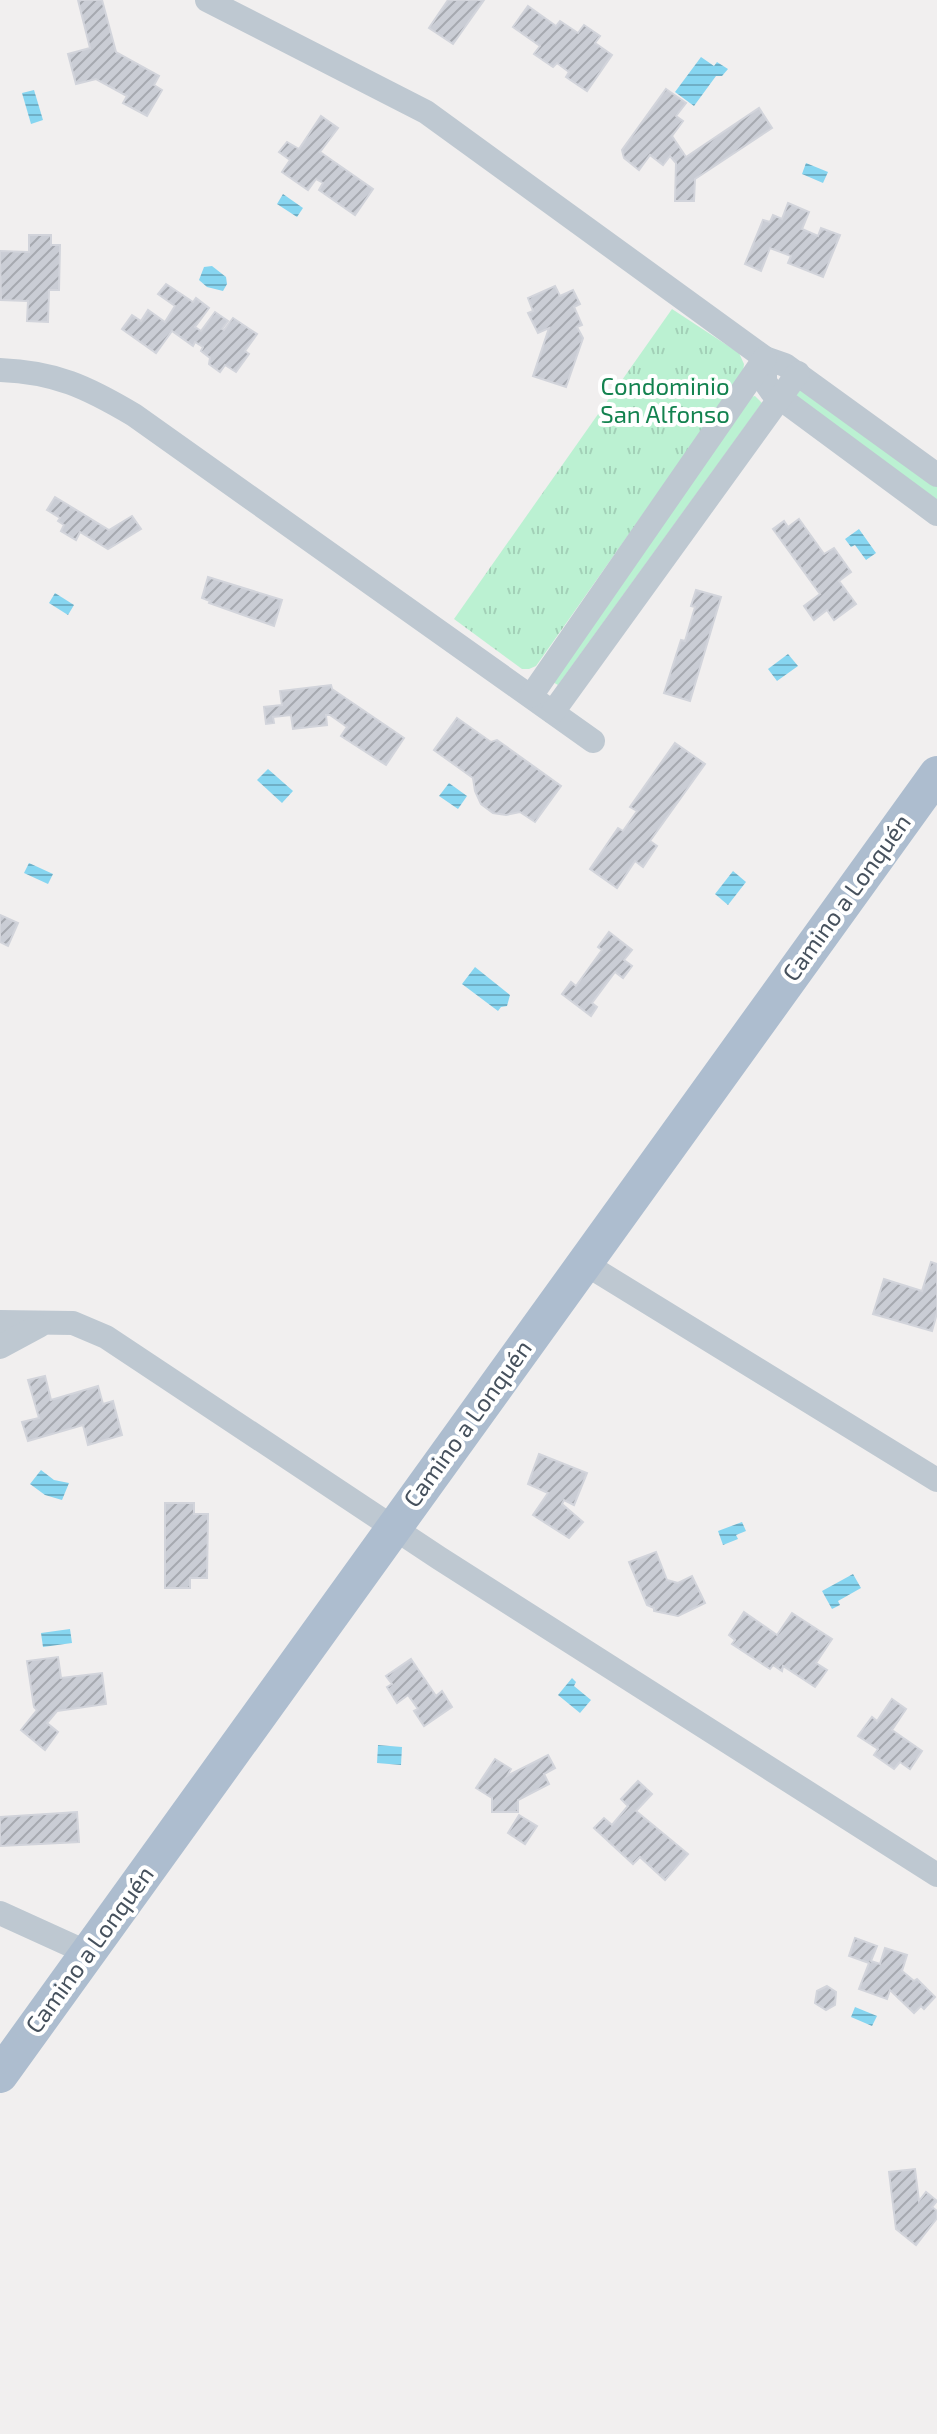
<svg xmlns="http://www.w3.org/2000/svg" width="937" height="2434" font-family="'Exo 2',sans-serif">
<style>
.grass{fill:#bbf1d2}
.park{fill:url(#park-tufts)}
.water{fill:url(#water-rules)}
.building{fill:url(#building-hatch);stroke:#d2d4db;stroke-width:2}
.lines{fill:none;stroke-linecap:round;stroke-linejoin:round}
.minor{stroke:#bec8d1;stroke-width:24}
.primary{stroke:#adbdcf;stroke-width:36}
.labels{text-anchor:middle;stroke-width:8;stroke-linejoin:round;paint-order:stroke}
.park-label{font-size:24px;fill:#13824f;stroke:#fff}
.street-label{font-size:24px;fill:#46515d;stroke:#fff}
</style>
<defs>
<pattern id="park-tufts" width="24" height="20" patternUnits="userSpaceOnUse" patternTransform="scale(2)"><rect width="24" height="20" fill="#bbf1d2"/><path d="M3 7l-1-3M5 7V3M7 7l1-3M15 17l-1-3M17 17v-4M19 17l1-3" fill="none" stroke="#a2d0b7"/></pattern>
<pattern id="water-rules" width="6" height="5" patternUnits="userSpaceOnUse" patternTransform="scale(2)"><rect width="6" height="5" fill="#86d5f0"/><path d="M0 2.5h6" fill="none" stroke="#6fafc6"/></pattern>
<pattern id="building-hatch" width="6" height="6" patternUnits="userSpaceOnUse" patternTransform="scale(2)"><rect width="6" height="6" fill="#cacdd5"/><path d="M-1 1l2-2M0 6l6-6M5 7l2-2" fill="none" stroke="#a6a9b0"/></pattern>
</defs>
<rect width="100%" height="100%" fill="#f1efef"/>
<g class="grass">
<polygon points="801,389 937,482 937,505 797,401 797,394"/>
<polygon points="755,396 762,403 558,685 551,681 751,397"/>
</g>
<polygon class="park" points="672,309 739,353 744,364 743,372 536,666 529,669 522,669 454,619"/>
<g class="water">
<polygon points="701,57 714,66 717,62 728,69 722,76 716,76 694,106 675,92"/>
<polygon points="34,90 43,120 31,124 22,93"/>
<polygon points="806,163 828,172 823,183 802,174"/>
<polygon points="283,194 303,208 297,217 277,204"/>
<polygon points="212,266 226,277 227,284 223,291 207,287 199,280 204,267"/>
<polygon points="859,529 876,553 866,560 855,545 851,547 845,539"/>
<polygon points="55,593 74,605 68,615 49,603"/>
<polygon points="788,654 798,666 777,681 768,669"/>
<polygon points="268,769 293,791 282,803 257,780"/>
<polygon points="449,783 467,796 458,809 439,796"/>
<polygon points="29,863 53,874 48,884 24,873"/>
<polygon points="733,871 746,882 728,905 715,894"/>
<polygon points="475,967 510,995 507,1006 501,1007 498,1011 462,984"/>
<polygon points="41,1470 54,1480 69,1483 62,1500 45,1495 30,1484"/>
<polygon points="742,1522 746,1531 736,1535 738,1539 723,1545 718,1531"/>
<polygon points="853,1574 861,1588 838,1601 840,1605 832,1609 822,1591"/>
<polygon points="70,1629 72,1643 43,1647 41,1633"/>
<polygon points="572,1678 576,1682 574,1686 591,1700 580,1713 558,1695"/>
<polygon points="378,1745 402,1747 401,1765 377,1763"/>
<polygon points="855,2007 877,2016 872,2026 851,2017"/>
</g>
<g class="building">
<polygon points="78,0 102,0 116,52 159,76 154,85 162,90 147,116 123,103 127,96 96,79 76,84 68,54 90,48"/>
<polygon points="448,0 484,0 453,44 429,28"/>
<polygon points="528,6 556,26 560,21 578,33 584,25 600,36 595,43 612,55 587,91 566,77 569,72 557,63 553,67 534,54 540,46 513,27"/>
<polygon points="666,89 686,103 676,116 683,121 672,136 686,157 759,108 772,128 695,179 694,201 675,201 676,163 670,156 663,165 650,155 639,170 624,158 622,150"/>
<polygon points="321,116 338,128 320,152 373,189 355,215 319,190 323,183 316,179 308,190 282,172 290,160 279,152 287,142 299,149"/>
<polygon points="788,203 809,212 802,229 818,236 821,228 840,235 823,277 788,263 791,256 770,248 761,271 745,264 763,220 770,222 773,215 782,219"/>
<polygon points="29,235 51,235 51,245 60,245 59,290 49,290 48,322 27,321 28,301 1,300 0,251 29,252"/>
<polygon points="166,284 193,302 196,298 209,308 195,327 201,331 215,312 228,321 222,329 224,330 233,318 257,334 245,351 249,354 236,372 225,365 220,372 209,364 210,358 201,351 203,347 195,342 193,346 172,331 156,353 122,329 132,315 141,321 148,310 165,322 175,306 158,294"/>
<polygon points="555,286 560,296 573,290 580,304 574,307 582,325 577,327 583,338 566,387 533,376 549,328 538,333 528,313 533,311 528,298"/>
<polygon points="55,497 109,530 132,516 141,529 108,549 80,532 76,540 61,531 64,525 58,521 60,518 47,510"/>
<polygon points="799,519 824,554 834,548 851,572 839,581 856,604 834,620 827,610 814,620 804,606 820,594 773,529 784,521 788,527"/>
<polygon points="208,577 282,600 274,626 209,603 210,601 202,598"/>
<polygon points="696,590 721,597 690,701 664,693 681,640 685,641 695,607 691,606"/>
<polygon points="331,685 332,689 404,738 386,765 341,736 347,727 330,715 326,715 327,725 293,729 291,715 273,717 274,723 266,724 264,707 282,705 280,691"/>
<polygon points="457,718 491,742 497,740 561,786 535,822 520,812 506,815 493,813 481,804 475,791 473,778 434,750"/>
<polygon points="675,743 705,764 650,841 657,846 643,867 635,861 617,888 590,869 618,828 623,831 637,811 630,807"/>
<polygon points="0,915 18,923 8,946 0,942"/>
<polygon points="609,932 632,950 624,960 632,966 623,978 615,972 592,1003 597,1007 591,1016 562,994 571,982 576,986 602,950 598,947"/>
<polygon points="931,1262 937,1264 937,1313 932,1331 873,1314 884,1279 922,1291"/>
<polygon points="45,1376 51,1400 98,1386 103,1404 113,1401 122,1435 88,1445 83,1425 28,1441 22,1422 39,1418 28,1380"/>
<polygon points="539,1454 587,1473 574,1505 564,1500 562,1504 583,1522 569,1538 533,1515 548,1493 528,1484"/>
<polygon points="165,1503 194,1503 194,1514 208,1514 207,1578 190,1578 190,1588 165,1588"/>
<polygon points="656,1552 667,1580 678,1583 692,1576 705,1603 678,1616 654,1611 654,1608 647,1605 629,1562"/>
<polygon points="744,1612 777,1635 792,1613 832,1639 816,1663 827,1670 815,1687 783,1666 782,1671 773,1665 770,1669 732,1644 735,1640 729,1635"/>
<polygon points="58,1657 61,1678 102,1673 106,1704 57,1711 47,1723 58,1732 45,1750 21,1730 37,1710 34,1707 27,1661"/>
<polygon points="411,1659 436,1696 442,1691 452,1707 424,1726 414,1711 418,1709 408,1695 397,1703 387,1687 392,1684 386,1676"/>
<polygon points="892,1699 906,1709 892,1730 922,1751 910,1769 900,1762 894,1769 874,1755 878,1749 858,1736 872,1717 877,1721"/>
<polygon points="548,1755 555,1768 544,1774 549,1784 518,1800 518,1812 492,1812 492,1798 476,1788 495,1759 511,1769 507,1776"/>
<polygon points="638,1781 652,1794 636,1811 688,1854 665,1880 640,1857 633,1864 594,1828 604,1818 612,1825 628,1806 621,1799"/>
<polygon points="77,1812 79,1842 0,1846 0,1817"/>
<polygon points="519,1815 537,1826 525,1844 508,1833"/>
<polygon points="855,1938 877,1946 871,1961 880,1964 885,1948 907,1955 902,1971 914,1981 917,1979 935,1997 924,2009 921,2006 914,2013 890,1990 887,1999 859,1989 869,1963 849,1956"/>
<polygon points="827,1986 836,1992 835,2005 826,2010 815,2003 817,1991"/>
<polygon points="915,2169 919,2201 926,2192 937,2201 932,2207 937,2211 937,2218 916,2245 896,2229 889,2172"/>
</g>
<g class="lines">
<g class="minor">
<polyline points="207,0 426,112 765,358 785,365 937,475"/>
<polyline points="765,358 765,382 772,392 937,514"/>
<path d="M0 370C55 372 87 387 134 415L593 741"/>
<polyline points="531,696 765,358"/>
<polyline points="553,712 798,373"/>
<polyline points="584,1263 937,1480"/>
<polyline points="0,1322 73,1323 106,1337 439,1558 937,1875"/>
<polyline points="0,1347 39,1326"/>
<polyline points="0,1913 88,1953"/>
</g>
<polyline class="primary" points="0,2075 937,774"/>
</g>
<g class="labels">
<g class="park-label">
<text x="665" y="395">Condominio<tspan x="665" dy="28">San Alfonso</tspan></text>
</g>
<g class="street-label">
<text transform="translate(847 898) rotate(-54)" y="8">Camino a Lonquén</text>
<text transform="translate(468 1424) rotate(-54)" y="8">Camino a Lonquén</text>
<text transform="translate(90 1950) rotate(-54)" y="8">Camino a Lonquén</text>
</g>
</g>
</svg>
